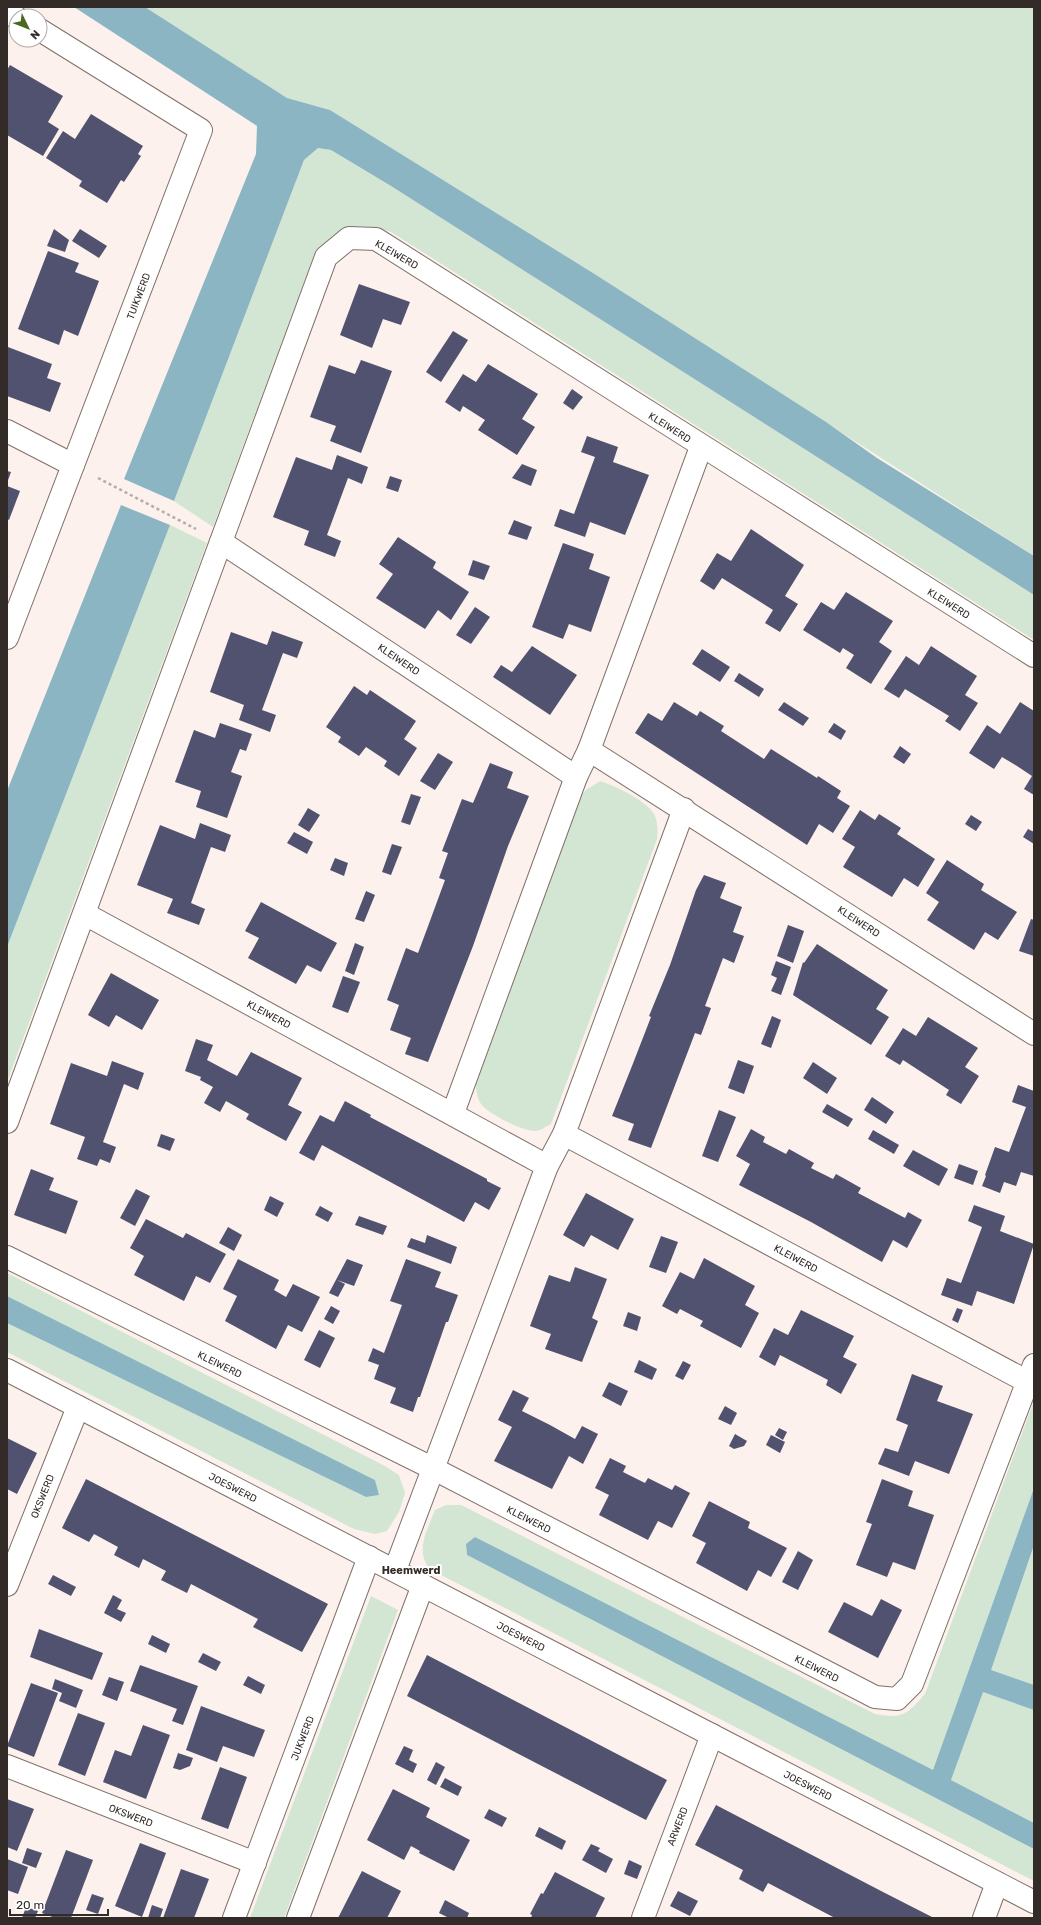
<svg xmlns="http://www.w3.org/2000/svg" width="1041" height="1925" font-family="Rubik,sans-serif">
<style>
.green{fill:#d2e6d3}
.water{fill:#8cb5c4}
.building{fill:#51526f}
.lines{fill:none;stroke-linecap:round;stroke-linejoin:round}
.minor-casing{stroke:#807069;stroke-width:24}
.path{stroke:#b5aba7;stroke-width:2.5;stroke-dasharray:3 3;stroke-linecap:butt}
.minor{stroke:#fff;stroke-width:22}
.labels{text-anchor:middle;stroke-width:4;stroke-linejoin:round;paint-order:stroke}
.street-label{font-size:10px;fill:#322b28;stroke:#fff}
.neighbourhood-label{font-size:11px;font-weight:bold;fill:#322b28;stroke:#fff}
</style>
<rect width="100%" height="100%" fill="#fcf1ec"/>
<g class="green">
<polygon points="145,7 1034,7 1034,556 593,273 330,110 287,98"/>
<path d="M318 148 331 150 391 186 1034 595V640L391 232C356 221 338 226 314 255L213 527 174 501 304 160Z"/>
<polygon points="170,525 207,543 7,1082 7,947"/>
<path d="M600 781C615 786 646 800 654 814 658 822 658 831 657 839L551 1124C545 1127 541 1131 534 1131 522 1131 487 1113 481 1104 476 1096 476 1089 476 1080L579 798 586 790Z"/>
<polygon points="7,1273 383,1465 399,1475 405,1493 399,1512 387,1531 375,1534 354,1529 7,1352 7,1323 366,1497 379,1495 375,1480 7,1296"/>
<path d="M1034 1401V1488L933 1771 475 1537 466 1544 467 1555 1034 1849V1881L443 1576C438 1573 431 1569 427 1565 416 1548 429 1526 435 1510L446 1505H461L875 1714C902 1719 907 1715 925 1694Z"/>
<polygon points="1034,1544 1034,1823 951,1780"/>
<polygon points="371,1596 398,1610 284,1918 250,1918"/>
</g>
<g class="water">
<polygon points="74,7 145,7 287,98 330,110 593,273 826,422 877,458 1034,556 1034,595 391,186 331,150 318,148 304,160 174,501 124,479 256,154 257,126"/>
<polygon points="121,505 170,525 7,947 7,791"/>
<polygon points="7,1296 375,1480 379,1495 366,1497 7,1323"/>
<polygon points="1034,1488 1034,1545 991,1670 1034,1685 1034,1710 983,1692 951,1780 1034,1823 1034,1849 467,1555 466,1544 475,1537 933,1770"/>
</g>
<g class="building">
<polygon points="10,65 63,96 48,122 59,129 43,156 7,135 7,70"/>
<polygon points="91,114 143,146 138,154 141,156 124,182 121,180 107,203 79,186 82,181 46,158 63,131 75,139"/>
<polygon points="54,229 69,240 65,252 47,246"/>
<polygon points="80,229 107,246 99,258 72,241"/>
<polygon points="48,251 79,263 75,272 99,281 78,336 64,330 59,345 18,329"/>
<polygon points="359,284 410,302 401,325 383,319 372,348 340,335"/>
<polygon points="453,331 468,340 441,382 426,372"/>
<polygon points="8,347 52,364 47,378 61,383 50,412 7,396"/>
<polygon points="361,360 392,371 361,453 330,441 336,426 310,417 329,365 355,374"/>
<polygon points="488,364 538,394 522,419 535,427 517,455 478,430 485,420 463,406 460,412 445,402 463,374 476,382"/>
<polygon points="572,389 583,397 573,410 563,403"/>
<polygon points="587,436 618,447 613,462 649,475 625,535 590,522 585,537 554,526 560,509 574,514 595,457 581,452"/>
<polygon points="337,455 368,467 362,484 348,478 327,535 341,541 335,557 304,545 309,531 273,517 296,457 332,470"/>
<polygon points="522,464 537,470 531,486 512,478"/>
<polygon points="7,471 11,472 7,483"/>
<polygon points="390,476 402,480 398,492 386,488"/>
<polygon points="7,486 20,491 9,520 7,519"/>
<polygon points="514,520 532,527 527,540 508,534"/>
<polygon points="751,529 804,565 785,596 798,604 780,632 765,623 773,610 722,578 714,590 700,581 717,553 731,561"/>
<polygon points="398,537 436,562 433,568 469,592 451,620 438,610 425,629 376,598 393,574 379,564"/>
<polygon points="563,543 594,554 589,569 610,577 591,632 569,624 563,639 532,627"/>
<polygon points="473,560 490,566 484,580 468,575"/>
<polygon points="846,592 893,621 879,642 892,651 871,684 846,668 854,655 843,648 840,653 803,630 821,602 834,610"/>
<polygon points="475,607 490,617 471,644 456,635"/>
<polygon points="272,631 303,642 297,658 283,653 262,710 276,715 270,732 239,720 244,705 210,692 231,632 267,645"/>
<polygon points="532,646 577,675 550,715 493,677 501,665 512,672"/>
<polygon points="931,646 977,676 965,695 978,703 960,731 945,721 949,716 905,689 899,698 884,689 906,656 919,665"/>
<polygon points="702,649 730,667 720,682 692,664"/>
<polygon points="739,673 764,689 759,697 734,681"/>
<polygon points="354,686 367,695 370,690 416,721 404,739 417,748 399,776 384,766 387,761 366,747 359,756 338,742 341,737 326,727"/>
<polygon points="674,702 697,716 700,711 724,726 721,731 764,759 771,749 817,778 818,776 841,791 837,798 850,806 833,833 819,824 807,845 635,733 648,713 662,721"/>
<polygon points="784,702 809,718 803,726 778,710"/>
<polygon points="1020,702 1034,711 1034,795 1024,789 1032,776 1017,766 1002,757 994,769 969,753 987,725 1000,734"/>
<polygon points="220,723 252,734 246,751 240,749 231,772 242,776 227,818 196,807 201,791 175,782 194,730 215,738"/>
<polygon points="834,723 846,731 841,740 828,732"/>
<polygon points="900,746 911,754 904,764 893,757"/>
<polygon points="438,753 453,762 435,790 420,781"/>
<polygon points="490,763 513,772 507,788 529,796 508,846 473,946 428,1062 405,1054 411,1038 390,1030 399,1005 387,1000 406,948 418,953 427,929 445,880 439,878 448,853 442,851 462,799 473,803"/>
<polygon points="411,794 421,797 410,825 401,822"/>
<polygon points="308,808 320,815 309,832 298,825"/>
<polygon points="860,810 875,820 879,814 901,828 897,834 935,859 918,887 904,878 892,897 843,867 855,847 842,839"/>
<polygon points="971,815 982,822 976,831 965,824"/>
<polygon points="200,823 231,835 225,852 211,847 191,903 205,909 199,925 167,913 173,899 137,885 160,825 195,839"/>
<polygon points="1028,829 1034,832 1034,844 1023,837"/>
<polygon points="294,832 313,842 307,854 287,843"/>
<polygon points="392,844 402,847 391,875 382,872"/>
<polygon points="335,858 348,863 344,876 330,870"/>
<polygon points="947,860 984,884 981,890 1017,912 998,940 985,932 974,950 927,920 939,902 926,893"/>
<polygon points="704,875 726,883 720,898 742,907 733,932 744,936 734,963 723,958 705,1006 711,1008 701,1035 695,1033 651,1148 628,1140 634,1124 612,1116 632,1066 651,1017 649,1016 670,965 696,890"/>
<polygon points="366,891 375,895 364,922 355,919"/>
<polygon points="261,902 337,943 321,972 307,965 296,984 248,958 259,938 245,931"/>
<polygon points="1031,919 1034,920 1034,956 1019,951"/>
<polygon points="788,925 804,931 793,963 777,956"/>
<polygon points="355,943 364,947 354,975 345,971"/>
<polygon points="817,944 888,990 876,1009 889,1017 871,1045 793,995 803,962 804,963"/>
<polygon points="776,961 791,967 781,995 771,991 777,978 771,975"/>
<polygon points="111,973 159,1000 142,1030 116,1015 109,1027 88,1015"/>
<polygon points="343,976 360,982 348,1013 332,1007"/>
<polygon points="772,1016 781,1020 771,1048 761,1044"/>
<polygon points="928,1017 978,1048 965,1067 979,1076 961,1104 946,1095 949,1090 903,1060 900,1065 885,1056 903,1028 916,1036"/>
<polygon points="196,1039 213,1045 207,1060 237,1076 251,1052 302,1078 288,1105 302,1112 286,1141 246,1119 249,1114 226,1101 220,1112 204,1103 213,1087 200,1080 201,1077 185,1071"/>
<polygon points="738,1060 754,1066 744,1094 728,1088"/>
<polygon points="112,1061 144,1073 138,1090 124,1084 103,1142 116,1147 110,1163 100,1159 97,1166 77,1159 85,1137 50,1124 71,1063 107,1076"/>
<polygon points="813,1062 837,1078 827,1094 803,1078"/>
<polygon points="1018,1085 1034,1091 1034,1176 1021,1172 1016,1186 1004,1182 1000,1193 982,1186 986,1176 985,1175 995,1147 1009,1152 1026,1107 1012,1102"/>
<polygon points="872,1097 894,1112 886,1124 864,1110"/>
<polygon points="345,1101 371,1115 370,1117 487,1179 487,1181 501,1188 489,1210 475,1202 464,1222 322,1145 314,1161 299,1153 320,1115 334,1122"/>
<polygon points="827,1104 853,1119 848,1127 822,1112"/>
<polygon points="719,1110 736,1117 718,1162 702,1156"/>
<polygon points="751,1129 765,1137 763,1142 786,1154 789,1149 814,1163 811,1168 833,1179 836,1174 861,1188 858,1193 905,1218 908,1212 922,1220 907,1248 893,1240 882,1262 811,1222 739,1185 750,1164 736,1156"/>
<polygon points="873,1130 899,1145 894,1154 868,1139"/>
<polygon points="161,1134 175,1139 170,1151 157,1146"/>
<polygon points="913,1150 948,1169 939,1186 903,1166"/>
<polygon points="959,1164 978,1171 973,1185 954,1178"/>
<polygon points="31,1169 54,1178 49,1190 78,1201 66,1234 14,1215"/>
<polygon points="136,1189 150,1196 135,1226 120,1218"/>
<polygon points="586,1193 634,1219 618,1250 591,1235 584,1247 563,1235"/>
<polygon points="270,1196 284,1203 277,1217 264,1210"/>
<polygon points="974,1205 1005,1216 1000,1231 1034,1244 1014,1304 977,1291 972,1306 941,1295 947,1278 961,1283 982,1227 968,1221"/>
<polygon points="320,1206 333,1213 328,1222 315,1215"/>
<polygon points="359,1216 387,1226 383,1235 355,1225"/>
<polygon points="146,1219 183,1238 186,1233 226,1254 210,1283 196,1276 184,1301 134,1275 144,1256 130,1248"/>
<polygon points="228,1227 242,1235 234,1251 219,1243"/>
<polygon points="427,1235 457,1247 451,1264 407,1247 411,1238 425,1243"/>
<polygon points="661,1236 678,1242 666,1273 649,1267"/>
<polygon points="704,1258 755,1286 745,1305 759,1313 741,1348 700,1326 703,1321 680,1309 677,1314 662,1306 680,1272 694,1279"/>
<polygon points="238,1259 279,1280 274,1290 286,1297 293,1284 320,1297 302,1332 288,1325 276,1349 225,1321 237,1296 223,1289"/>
<polygon points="347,1259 363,1265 354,1286 337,1280 345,1284 338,1297 329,1293"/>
<polygon points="406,1259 441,1272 435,1287 458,1295 448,1322 446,1322 420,1397 418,1397 413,1412 390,1403 396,1388 374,1379 379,1365 368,1361 373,1348 384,1353 402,1305 390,1301"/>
<polygon points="575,1267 607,1279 592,1318 598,1321 582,1362 545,1349 551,1334 530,1326 549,1275 570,1282"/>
<polygon points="331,1306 340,1311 333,1324 324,1319"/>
<polygon points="957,1308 963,1310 958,1323 952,1320"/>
<polygon points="801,1310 854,1336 843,1357 857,1364 841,1394 826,1385 828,1380 780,1355 775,1366 759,1357 774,1328 788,1335"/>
<polygon points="628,1312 641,1317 637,1331 623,1326"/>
<polygon points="319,1330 335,1338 320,1368 304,1360"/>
<polygon points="639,1360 657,1369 652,1380 634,1372"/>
<polygon points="683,1361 691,1365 683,1380 675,1376"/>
<polygon points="912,1374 943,1386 937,1401 973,1414 949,1474 915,1461 909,1476 878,1464 885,1448 898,1452 908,1425 896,1420"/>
<polygon points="609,1382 628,1391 621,1406 602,1396"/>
<polygon points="513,1390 529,1398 522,1411 550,1425 575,1439 582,1426 598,1434 583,1464 569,1456 552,1489 494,1461 512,1427 498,1420"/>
<polygon points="725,1406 737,1413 731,1425 718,1419"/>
<polygon points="779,1428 787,1432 783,1440 775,1435"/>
<polygon points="735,1434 747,1441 744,1446 734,1449 729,1446"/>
<polygon points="771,1435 785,1442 780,1453 766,1445"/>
<polygon points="7,1438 37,1453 17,1494 7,1489"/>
<polygon points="610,1458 626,1466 623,1472 645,1483 648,1478 672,1490 675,1485 690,1493 672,1528 658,1521 648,1540 599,1515 609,1495 595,1488"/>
<polygon points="86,1479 328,1604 302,1652 253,1627 258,1619 191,1584 187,1593 161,1580 166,1571 143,1559 139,1568 114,1555 118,1547 94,1534 89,1542 62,1528"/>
<polygon points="882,1479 913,1491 908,1506 934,1515 915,1570 893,1562 887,1577 856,1565 872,1524 866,1522"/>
<polygon points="709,1501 750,1522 748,1528 787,1548 771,1577 758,1570 747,1591 696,1563 706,1543 692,1536"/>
<polygon points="798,1551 813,1560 798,1590 782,1582"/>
<polygon points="53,1575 76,1587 71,1596 48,1584"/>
<polygon points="113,1595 122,1600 117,1609 126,1613 121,1622 104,1613"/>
<polygon points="881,1599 902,1610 878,1658 828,1632 844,1602 872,1616"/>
<polygon points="39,1629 103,1653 92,1680 30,1657"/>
<polygon points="152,1635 170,1644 166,1653 148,1644"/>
<polygon points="203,1653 221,1662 216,1671 198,1662"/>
<polygon points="427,1655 667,1780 646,1820 407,1696"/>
<polygon points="140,1665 198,1686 183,1725 172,1721 177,1709 130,1691"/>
<polygon points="248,1676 265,1685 261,1694 243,1685"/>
<polygon points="109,1677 124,1682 117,1701 102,1695"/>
<polygon points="55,1679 83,1690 76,1708 59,1701 62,1693 52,1689"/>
<polygon points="31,1683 58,1693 34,1757 7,1746"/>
<polygon points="201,1706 265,1730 254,1757 223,1746 217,1762 186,1750"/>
<polygon points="78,1713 105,1723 85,1776 58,1765"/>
<polygon points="143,1725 170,1735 146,1799 103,1782 115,1750 131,1756"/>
<polygon points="404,1746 413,1750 409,1760 417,1764 413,1773 395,1764"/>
<polygon points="178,1753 193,1758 190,1766 180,1770 173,1768"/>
<polygon points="436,1762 445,1767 436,1785 427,1780"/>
<polygon points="220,1767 247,1777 228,1829 201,1819"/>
<polygon points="445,1778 462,1787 458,1796 440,1787"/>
<polygon points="393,1789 430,1808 426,1817 470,1840 454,1871 419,1853 420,1851 411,1846 404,1860 367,1840"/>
<polygon points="7,1799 34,1809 17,1851 7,1847"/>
<polygon points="716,1805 883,1892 934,1918 835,1918 768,1883 763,1892 739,1879 743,1870 695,1845"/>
<polygon points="489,1809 507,1818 502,1827 484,1818"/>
<polygon points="539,1827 566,1841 562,1850 535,1836"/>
<polygon points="140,1843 166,1853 142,1917 115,1906"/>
<polygon points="591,1844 600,1848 598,1851 613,1859 606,1873 582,1860"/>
<polygon points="27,1848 42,1853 36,1868 22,1863"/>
<polygon points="66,1850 93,1860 71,1918 55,1918 42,1913"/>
<polygon points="7,1859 28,1867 18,1894 7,1890"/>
<polygon points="629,1860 642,1866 637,1879 624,1874"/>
<polygon points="181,1869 209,1879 194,1918 163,1918"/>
<polygon points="362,1871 401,1891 387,1918 338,1918"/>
<polygon points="555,1872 605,1898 595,1918 531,1918 532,1915 530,1914 541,1893 543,1894"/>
<polygon points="678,1891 698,1901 690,1916 670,1906"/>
<polygon points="92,1894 104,1898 98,1914 86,1910"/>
<polygon points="445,1900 469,1913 467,1918 449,1918 439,1913"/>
<polygon points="152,1905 163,1909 160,1918 148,1918"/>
<polygon points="26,1907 38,1911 35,1918 22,1918"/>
</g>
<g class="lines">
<defs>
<g id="minor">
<polyline points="7,13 16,17"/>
<polyline points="7,431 73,465"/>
<polyline points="221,542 576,777"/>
<polyline points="7,638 201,130 40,30"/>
<polyline points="589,750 1034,1034"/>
<polyline points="85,914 547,1166"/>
<polyline points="453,1113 576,777 589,750 701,447"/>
<polyline points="7,1122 326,257 349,238 376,239 1034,656"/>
<polyline points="564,1134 1028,1382"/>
<polyline points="7,1257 434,1469 875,1697 897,1699 912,1684 1034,1365"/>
<polyline points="7,1370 1034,1902"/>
<polyline points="395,1570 547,1166 564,1134 684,809"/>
<polyline points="7,1585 78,1407"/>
<polyline points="7,1766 255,1863"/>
<polyline points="234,1918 369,1557"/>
<polyline points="298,1918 423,1585"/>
<polyline points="643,1918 712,1735"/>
<polyline points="984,1918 997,1883"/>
</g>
</defs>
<use href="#minor" class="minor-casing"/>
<polyline class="path" points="98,478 196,529"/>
<use href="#minor" class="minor"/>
</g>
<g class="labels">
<g class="street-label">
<text transform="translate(397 254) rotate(30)" y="4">KLEIWERD</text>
<text transform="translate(138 296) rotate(-69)" y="4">TUIKWERD</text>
<text transform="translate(670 427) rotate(32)" y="4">KLEIWERD</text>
<text transform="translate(949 603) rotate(32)" y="4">KLEIWERD</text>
<text transform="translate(399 659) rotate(34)" y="4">KLEIWERD</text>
<text transform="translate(859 921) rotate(33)" y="4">KLEIWERD</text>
<text transform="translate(269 1014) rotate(28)" y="4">KLEIWERD</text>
<text transform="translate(796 1258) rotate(28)" y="4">KLEIWERD</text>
<text transform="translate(220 1364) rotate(26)" y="4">KLEIWERD</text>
<text transform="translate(233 1487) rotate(27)" y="4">JOESWERD</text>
<text transform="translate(42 1496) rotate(-68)" y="4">OKSWERD</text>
<text transform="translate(529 1519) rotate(27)" y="4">KLEIWERD</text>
<text transform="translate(521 1636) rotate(27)" y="4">JOESWERD</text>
<text transform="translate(817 1668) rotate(27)" y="4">KLEIWERD</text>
<text transform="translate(302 1738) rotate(-69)" y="4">JUKWERD</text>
<text transform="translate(808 1785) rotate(27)" y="4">JOESWERD</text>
<text transform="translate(131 1815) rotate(21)" y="4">OKSWERD</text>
<text transform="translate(677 1826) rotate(-69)" y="4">ARWERD</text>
</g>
<g class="neighbourhood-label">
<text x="411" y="1574">Heemwerd</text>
</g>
</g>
<rect width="1041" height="1925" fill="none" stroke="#322b28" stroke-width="16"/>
<g transform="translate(28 28) rotate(133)"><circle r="19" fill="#ffffff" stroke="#adaaa9"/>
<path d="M0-3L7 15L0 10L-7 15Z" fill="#496920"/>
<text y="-6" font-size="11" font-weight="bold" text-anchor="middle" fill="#322b28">N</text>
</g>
<path d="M10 1909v6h98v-6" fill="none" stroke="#322b28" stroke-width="2"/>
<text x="16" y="1909" font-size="12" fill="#322b28" stroke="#ffffff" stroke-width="3" paint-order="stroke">20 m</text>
</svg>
